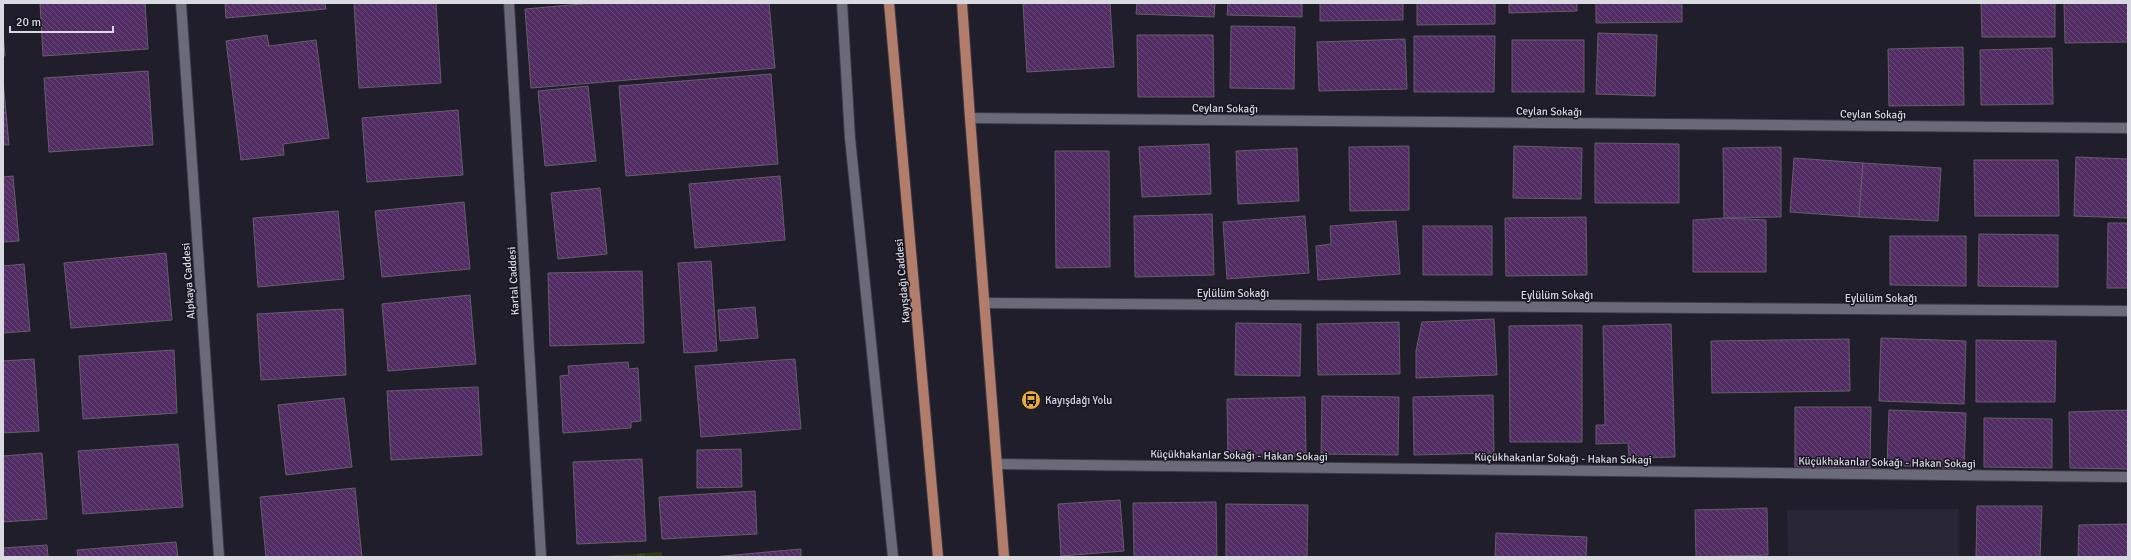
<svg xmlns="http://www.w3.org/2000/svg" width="2131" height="560" font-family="Signika,sans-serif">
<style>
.built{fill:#282637}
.grass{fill:url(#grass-tufts)}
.building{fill:url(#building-back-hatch);stroke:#665d6a}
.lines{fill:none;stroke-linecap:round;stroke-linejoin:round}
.minor-casing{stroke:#3b3a44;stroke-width:12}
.major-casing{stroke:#3b3a44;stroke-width:12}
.minor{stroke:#6b6a78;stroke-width:10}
.major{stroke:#b27d6b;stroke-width:10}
.labels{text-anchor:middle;stroke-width:3;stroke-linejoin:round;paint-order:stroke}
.street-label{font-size:11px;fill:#d9d9e1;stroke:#161520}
.poi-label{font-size:11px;fill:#d9d9e1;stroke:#161520;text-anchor:start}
</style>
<defs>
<pattern id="grass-tufts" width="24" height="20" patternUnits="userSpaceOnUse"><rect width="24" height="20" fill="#2e390f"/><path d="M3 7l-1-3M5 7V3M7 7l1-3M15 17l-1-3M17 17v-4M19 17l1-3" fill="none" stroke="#4c5532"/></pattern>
<pattern id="building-back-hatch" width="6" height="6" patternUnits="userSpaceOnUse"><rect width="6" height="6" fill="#522d63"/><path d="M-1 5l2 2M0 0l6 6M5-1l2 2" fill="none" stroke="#6a4b79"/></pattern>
</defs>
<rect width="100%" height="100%" fill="#1f1e2a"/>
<polygon class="built" points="1959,509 1959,557 1788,557 1787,510"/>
<polygon class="grass" points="662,552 662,557 592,557"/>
<g class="building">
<polygon points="40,3 145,3 148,49 43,56"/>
<polygon points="225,3 325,3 326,9 226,18"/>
<polygon points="354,3 436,3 441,83 359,88"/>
<polygon points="593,3 769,3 775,68 531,88 525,9"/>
<polygon points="1023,3 1110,3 1114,67 1027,72"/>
<polygon points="1137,3 1215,3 1214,17 1136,14"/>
<polygon points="1228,3 1302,3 1302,17 1227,15"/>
<polygon points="1320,3 1403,3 1403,20 1320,21"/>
<polygon points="1417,3 1495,3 1495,24 1417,25"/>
<polygon points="1509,3 1577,3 1577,11 1509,13"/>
<polygon points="1596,3 1682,3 1682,22 1596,23"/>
<polygon points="1981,3 2055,3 2055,37 1982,37"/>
<polygon points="2064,3 2128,3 2128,42 2065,43"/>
<polygon points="1231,26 1295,27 1294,89 1230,88"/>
<polygon points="3,31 5,56 3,56"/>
<polygon points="1598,33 1657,35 1655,96 1596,94"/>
<polygon points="267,35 269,46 316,40 329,138 283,144 284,155 241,160 226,41"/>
<polygon points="1137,35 1213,35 1214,97 1138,97"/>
<polygon points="1414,36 1495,36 1494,92 1414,92"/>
<polygon points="1405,39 1407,89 1319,91 1317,42"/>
<rect x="1512" y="40" width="72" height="52"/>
<polygon points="1963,47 1964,105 1889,106 1888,49"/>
<polygon points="2052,48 2053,104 1981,105 1980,50"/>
<polygon points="148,71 153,145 49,152 44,78"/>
<polygon points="771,74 778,164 626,176 619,86"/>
<polygon points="3,80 9,145 3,145"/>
<polygon points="588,86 596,161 545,166 538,91"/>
<polygon points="458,110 463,175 367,182 362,118"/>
<polygon points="1595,143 1679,144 1679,203 1595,203"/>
<polygon points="1209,144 1211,194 1142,197 1139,147"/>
<polygon points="1409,146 1409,210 1350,211 1349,147"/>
<polygon points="1514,146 1582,148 1581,199 1513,198"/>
<polygon points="1781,147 1781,217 1724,218 1723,148"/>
<polygon points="1297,148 1299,201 1238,204 1236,151"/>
<polygon points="1055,151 1109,151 1110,267 1056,268"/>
<polygon points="2076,157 2128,159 2128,218 2074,216"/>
<polygon points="1794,158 1863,163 1859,217 1790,212"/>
<polygon points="1974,160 2058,160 2059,216 1975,216"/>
<polygon points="1863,163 1941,168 1938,221 1859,217"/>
<polygon points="13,176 19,241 3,242 3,177"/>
<polygon points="780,176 785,240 695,248 689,184"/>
<polygon points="600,188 607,254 558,259 551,193"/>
<polygon points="464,202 470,269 382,277 375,211"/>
<polygon points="338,211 344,279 258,287 253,218"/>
<polygon points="1212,214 1214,275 1135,277 1134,216"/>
<polygon points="1305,216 1309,273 1227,279 1223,222"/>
<polygon points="1586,217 1587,275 1506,276 1505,218"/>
<polygon points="1724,218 1766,220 1766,272 1693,272 1693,220"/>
<polygon points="1396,221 1400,274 1318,280 1316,246 1331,244 1330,226"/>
<polygon points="2108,223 2128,223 2128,288 2107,288"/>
<rect x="1423" y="226" width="69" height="49"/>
<polygon points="1979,234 2058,235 2058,287 1978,286"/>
<polygon points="1890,236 1966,236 1966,286 1890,285"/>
<polygon points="166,253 172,320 71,328 64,263"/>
<polygon points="711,261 717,351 684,353 678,263"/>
<polygon points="24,264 30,331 3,333 3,266"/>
<polygon points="642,271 644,343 550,346 548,273"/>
<polygon points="470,295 476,364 388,371 382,304"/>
<polygon points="755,307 758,338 720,341 718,310"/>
<polygon points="343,309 346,375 261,380 257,314"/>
<polygon points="1494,319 1497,375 1416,378 1416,351 1422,322"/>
<polygon points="1399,322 1400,374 1318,375 1317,324"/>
<polygon points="1236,323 1301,324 1300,376 1235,375"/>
<polygon points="1671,324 1675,457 1629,458 1628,443 1596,444 1596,425 1605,425 1603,326"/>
<polygon points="1582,325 1582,442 1510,442 1509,326"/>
<polygon points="1881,338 1966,341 1964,404 1879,401"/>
<polygon points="1849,339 1850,391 1712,393 1711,341"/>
<polygon points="1976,340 2056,341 2055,402 1976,402"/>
<polygon points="174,350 177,413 83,419 79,356"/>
<polygon points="34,359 39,431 3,433 3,361"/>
<polygon points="795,359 801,429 701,437 695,366"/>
<polygon points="628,362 629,369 638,368 641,421 631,422 631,428 563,433 560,376 569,375 568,366"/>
<polygon points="478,387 482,455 391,460 387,391"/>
<polygon points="1493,395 1494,453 1414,455 1413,397"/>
<polygon points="1322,396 1399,397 1398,455 1321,454"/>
<polygon points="1305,397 1306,456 1228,458 1227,399"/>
<polygon points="344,398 352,467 286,475 278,405"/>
<polygon points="1795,407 1871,407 1870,468 1795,468"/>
<polygon points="1889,410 1966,413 1964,469 1887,465"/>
<polygon points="2128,410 2128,469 2070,468 2069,412"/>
<polygon points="1984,418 2052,419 2052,468 1984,467"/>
<polygon points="178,444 183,507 83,514 78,451"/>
<polygon points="741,449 742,487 697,488 697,450"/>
<polygon points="42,453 47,519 3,522 3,456"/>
<polygon points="642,459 646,541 577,544 573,462"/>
<polygon points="355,488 362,557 266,557 260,497"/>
<polygon points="755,491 757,534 662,539 659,497"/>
<polygon points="1120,500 1124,551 1061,556 1058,504"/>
<polygon points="1216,502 1217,557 1134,557 1133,503"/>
<polygon points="1226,504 1308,505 1307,557 1226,557"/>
<polygon points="1977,506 2042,506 2040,557 1976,557"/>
<polygon points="1767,508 1768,555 1696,557 1695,510"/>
<polygon points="2128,524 2128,557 2078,557 2079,525"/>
<polygon points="1496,533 1587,537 1586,557 1495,557"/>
<polygon points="176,542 178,557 78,557 77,550"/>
<polygon points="47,545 48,557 3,557 3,548"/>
<polygon points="801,549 801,557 712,557"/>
</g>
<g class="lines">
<defs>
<g id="minor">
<polyline points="181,3 219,557"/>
<polyline points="509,3 541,557"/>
<polyline points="842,3 850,138 893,557"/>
<polyline points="970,118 2128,128"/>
<polyline points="985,303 2128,311"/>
<polyline points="997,464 2128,477"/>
</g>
<g id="major">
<polyline points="889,3 938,557"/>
<polyline points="962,3 970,118 1004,557"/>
</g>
</defs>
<use href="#minor" class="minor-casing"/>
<use href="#major" class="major-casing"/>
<use href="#minor" class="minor"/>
<use href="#major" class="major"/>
</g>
<defs>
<symbol id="bus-disc" viewBox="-11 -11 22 22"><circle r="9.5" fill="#e9aa38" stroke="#161520"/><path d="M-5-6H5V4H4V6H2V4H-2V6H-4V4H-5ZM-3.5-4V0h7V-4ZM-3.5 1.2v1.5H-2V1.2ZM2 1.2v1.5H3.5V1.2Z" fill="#111"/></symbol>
</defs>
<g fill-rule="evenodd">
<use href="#bus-disc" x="1020" y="389" width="22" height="22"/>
</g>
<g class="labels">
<g class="street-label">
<text transform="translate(1225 108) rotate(1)" y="4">Ceylan Sokağı</text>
<text transform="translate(1549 111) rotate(1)" y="4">Ceylan Sokağı</text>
<text transform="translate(1873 114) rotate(1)" y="4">Ceylan Sokağı</text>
<text transform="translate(188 281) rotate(-94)" y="4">Alpkaya Caddesi</text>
<text transform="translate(513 281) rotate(-93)" y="4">Kartal Caddesi</text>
<text transform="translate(902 281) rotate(-95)" y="4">Kayışdağı Caddesi</text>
<text x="1233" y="297">Eylülüm Sokağı</text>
<text x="1557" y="299">Eylülüm Sokağı</text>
<text x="1881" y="302">Eylülüm Sokağı</text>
<text transform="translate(1239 455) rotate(1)" y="4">Küçükhakanlar Sokağı - Hakan Sokagi</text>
<text transform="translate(1563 458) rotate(1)" y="4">Küçükhakanlar Sokağı - Hakan Sokagi</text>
<text transform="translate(1887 462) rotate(1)" y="4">Küçükhakanlar Sokağı - Hakan Sokagi</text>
</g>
<g class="poi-label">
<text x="1045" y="404">Kayışdağı Yolu</text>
</g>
</g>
<rect width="2131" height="560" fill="none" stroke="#d9d9e1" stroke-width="8"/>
<path d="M10 26v6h103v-6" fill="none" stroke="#d9d9e1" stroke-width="2"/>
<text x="16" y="26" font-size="12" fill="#d9d9e1" stroke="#161520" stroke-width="3" paint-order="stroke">20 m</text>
</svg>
